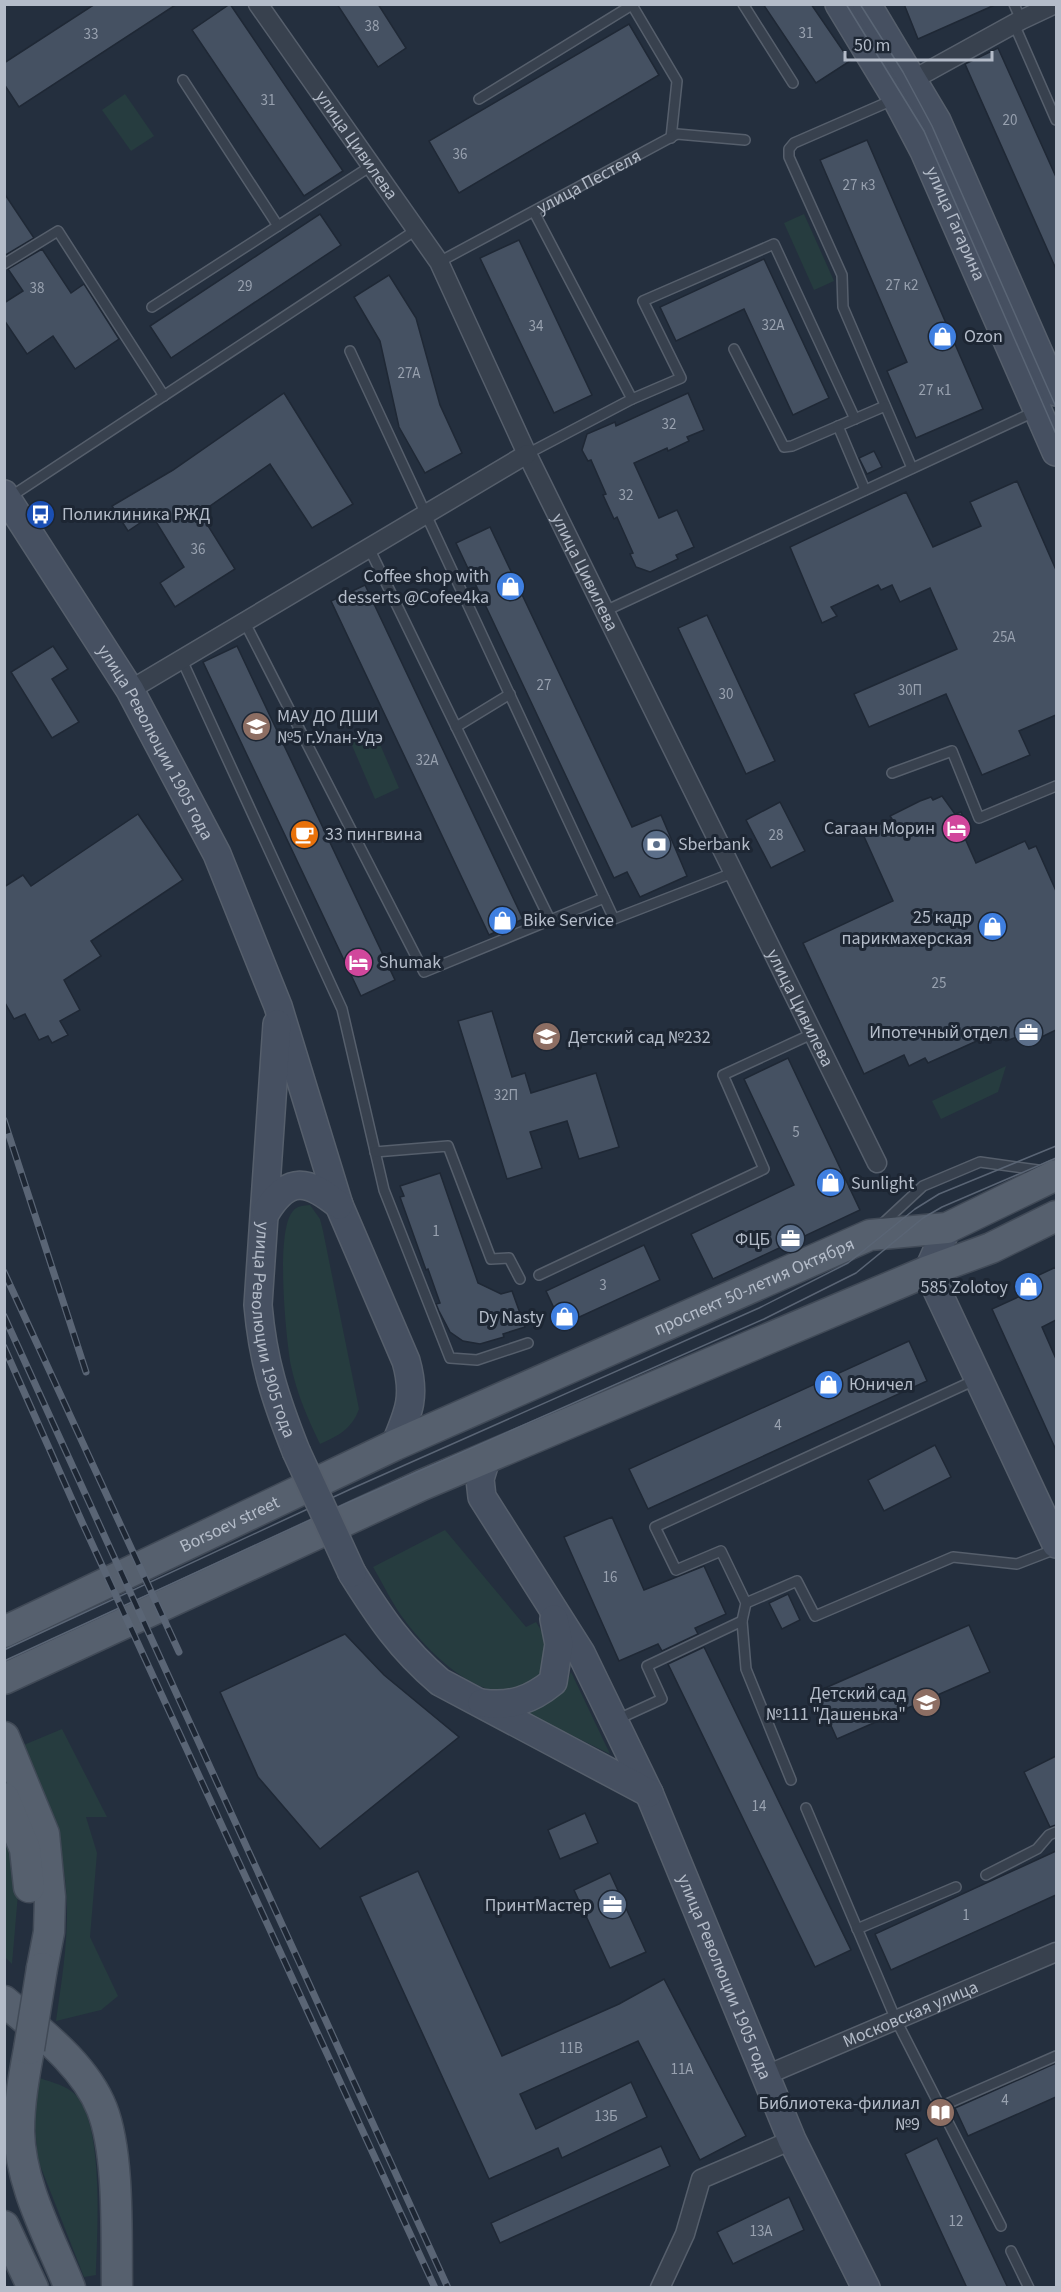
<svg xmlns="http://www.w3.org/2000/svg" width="1061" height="2292" font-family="'Source Sans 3',sans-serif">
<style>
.green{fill:#263c3f}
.building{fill:#455162;stroke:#1f2835;stroke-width:1.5}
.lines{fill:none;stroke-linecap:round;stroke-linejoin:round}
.lane-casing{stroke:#565f6c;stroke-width:12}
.street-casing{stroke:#565f6c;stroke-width:21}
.secondary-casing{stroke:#565f6c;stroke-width:30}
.primary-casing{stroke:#414a57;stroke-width:33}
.lane{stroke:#38414e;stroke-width:9}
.street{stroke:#38414e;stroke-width:18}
.secondary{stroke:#465061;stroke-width:27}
.primary{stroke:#56606e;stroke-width:30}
.tram{stroke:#5a6575;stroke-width:1.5}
.rail-casing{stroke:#5a6575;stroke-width:7}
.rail{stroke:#1d2633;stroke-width:4.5;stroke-dasharray:14;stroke-linecap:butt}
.secondary-bridge-casing{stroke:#565f6c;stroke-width:30;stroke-linecap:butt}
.primary-bridge-casing{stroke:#414a57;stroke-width:33;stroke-linecap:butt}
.secondary-bridge{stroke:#465061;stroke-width:27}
.primary-bridge{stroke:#56606e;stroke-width:30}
.labels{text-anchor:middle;stroke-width:6;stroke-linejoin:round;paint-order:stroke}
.number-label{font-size:15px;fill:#98a1af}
.street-label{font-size:18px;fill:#b4bcc9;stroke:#1d2633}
.poi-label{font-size:18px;fill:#b4bcc9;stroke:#1d2633;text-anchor:start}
</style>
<rect width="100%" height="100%" fill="#242f3e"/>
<g class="green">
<polygon points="125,94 154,136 131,151 102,110"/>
<polygon points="804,214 834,281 814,290 784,223"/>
<polygon points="375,733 399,788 375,799 351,743"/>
<polygon points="1006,1066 998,1092 941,1119 932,1101"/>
<path d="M310 1205 320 1219 323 1231 359 1409C352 1429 338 1436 320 1444 308 1419 297 1394 291 1366 286 1339 275 1230 293 1211 298 1205 303 1206 310 1205Z"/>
<path d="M445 1530 526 1627 536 1622 548 1642 545 1675C496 1725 427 1653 398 1611 389 1597 382 1582 373 1567Z"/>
<path d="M571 1672 610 1754 522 1711C546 1709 563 1695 571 1672Z"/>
<path d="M62 1729 107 1817H86L97 1853 90 1937 118 1996 101 2010 56 2021C64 1964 74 1908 60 1851 52 1816 33 1780 19 1747Z"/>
<polygon points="4,1820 18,1894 12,1964 5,1957"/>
<path d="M37 2077C47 2081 62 2084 71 2091 106 2115 97 2237 96 2275L84 2277 38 2160 33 2106Z"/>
</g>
<g class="building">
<polygon points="95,4 177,4 19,107 4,84 4,63"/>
<polygon points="230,4 343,171 304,196 192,30"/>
<polygon points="337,4 378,4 406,48 378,67"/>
<polygon points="763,4 811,4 850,61 816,83"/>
<polygon points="904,4 997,4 918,39"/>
<polygon points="629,24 659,75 459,193 429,141"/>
<polygon points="998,48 1056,177 1056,269 965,64"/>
<polygon points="867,140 983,409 916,438 887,371 907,362 820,160"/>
<polygon points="4,193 34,238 4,256"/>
<polygon points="320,214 341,245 171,358 150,326"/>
<polygon points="519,240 592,395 554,413 480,258"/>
<polygon points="42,249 71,293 84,284 119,339 75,369 53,336 27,354 4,320 4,303 23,291 8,269"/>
<polygon points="764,259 829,398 793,415 744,309 676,341 660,307"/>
<polygon points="389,275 416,318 440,405 462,453 425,473 399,427 380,341 354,297"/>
<polygon points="284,393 353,504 312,528 270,464 200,513 235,569 175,607 160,583 184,567 152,515 128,531 112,506 173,470"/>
<polygon points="688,393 704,430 687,437 689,441 668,451 667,448 634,463 659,518 677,510 694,547 676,555 678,559 650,572 636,567 630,554 633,553 617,517 614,519 603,495 606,494 591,460 588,461 582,450 587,434 615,422 616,426"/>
<polygon points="874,451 882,467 867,474 859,458"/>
<polygon points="1017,481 1056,570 1056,715 1019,731 1030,755 982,775 946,694 869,727 854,694 957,649 930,588 900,602 892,585 881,590 878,585 831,607 837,616 822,623 790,547 906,492 933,547 981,526 970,502"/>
<polygon points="490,527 632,827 661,815 687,876 640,897 627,872 614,878 456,543"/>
<polygon points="365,585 523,919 489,935 331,601"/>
<polygon points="707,615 775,761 746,774 678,628"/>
<polygon points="53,646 68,669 52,679 79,722 52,738 11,672"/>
<polygon points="237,646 395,980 361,996 203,662"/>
<polygon points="942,796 955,814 961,812 970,833 964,836 976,863 1025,841 1029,849 1036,846 1056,891 1056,1030 1027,1044 1022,1035 1006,1041 1001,1030 928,1063 925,1058 909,1066 904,1055 864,1074 803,943 893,901 862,832 892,819 890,816 920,801 931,797 933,800"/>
<polygon points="780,802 805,851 771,868 746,820"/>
<polygon points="138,814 183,880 91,941 101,956 64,980 80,1010 60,1021 68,1035 52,1043 48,1036 39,1040 25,1014 14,1019 4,1001 4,887 23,875 31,886"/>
<polygon points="492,1011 512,1077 525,1073 531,1093 596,1073 619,1147 579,1159 567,1121 530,1132 542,1168 507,1179 458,1021"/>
<polygon points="788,1058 860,1210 713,1279 691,1234 794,1185 744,1079"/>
<polygon points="440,1173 478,1283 501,1294 512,1291 525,1327 503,1334 504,1337 480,1344 463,1341 450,1332 439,1311 436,1304 440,1303 428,1269 426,1270 400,1197 404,1196 400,1186"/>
<polygon points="644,1245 660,1280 562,1325 546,1291"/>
<polygon points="1056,1267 1056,1320 1042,1327 1056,1359 1056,1450 992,1309 1027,1293 1022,1283"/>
<polygon points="909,1341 927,1381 648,1509 629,1469"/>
<polygon points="935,1445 951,1477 884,1511 868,1480"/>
<polygon points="612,1517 644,1590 704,1566 726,1614 695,1628 698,1634 662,1651 658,1644 619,1661 564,1537"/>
<polygon points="788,1594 800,1620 782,1629 769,1603"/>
<polygon points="969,1625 990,1672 837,1739 816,1692"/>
<polygon points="345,1634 384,1675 459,1737 320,1849 258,1777 220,1692"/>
<polygon points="704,1647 851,1950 815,1967 668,1664"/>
<polygon points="1056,1756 1056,1825 1050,1827 1024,1772"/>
<polygon points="585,1813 598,1843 560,1859 548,1830"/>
<polygon points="1056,1851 1056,1895 891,1970 875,1934"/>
<polygon points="418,1871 502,2056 619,2004 664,1979 746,2136 700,2160 638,2041 520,2094 536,2129 631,2082 647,2117 562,2158 558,2148 489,2179 360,1897"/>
<polygon points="610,1873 646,1952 610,1968 574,1890"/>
<polygon points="1056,2063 1056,2097 968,2136 955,2108"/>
<polygon points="937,2138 1008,2288 967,2288 905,2154"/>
<polygon points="661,2146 670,2166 500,2243 491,2223"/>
<polygon points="789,2197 804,2230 733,2264 717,2232"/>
</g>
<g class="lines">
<defs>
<g id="lane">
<polyline points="743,4 793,83"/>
<polyline points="1014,4 1021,20"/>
<polyline points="1014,24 1056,120"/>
<polyline points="183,80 278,226"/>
<polyline points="479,99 632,5 677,81 671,138"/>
<polyline points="895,99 794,143 789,149 789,157 842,275 843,307 912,468"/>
<polyline points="534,212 632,399"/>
<path id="s1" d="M439 262 677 134 745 140"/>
<polyline points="4,264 58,231 164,396"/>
<polyline points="152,307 371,166"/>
<polyline points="734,349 784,447 792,446 885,406"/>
<polyline points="350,351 614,919 735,872"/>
<polyline points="838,426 865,490"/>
<polyline points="527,454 632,399 681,378 643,301 774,244 855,419"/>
<polyline points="10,497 416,230"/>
<polyline points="369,548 550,920"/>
<polyline points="605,611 1036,411"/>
<polyline points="244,621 424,972 604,898"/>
<polyline points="181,658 342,1009 384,1190 450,1358 477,1360 528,1343"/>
<polyline points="456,727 510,694"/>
<polyline points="892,773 952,751 979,818 1056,786"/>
<polyline points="375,1152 448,1146 491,1259 509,1258 520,1279"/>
<polyline points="880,1226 923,1186 980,1162 1045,1171"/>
<polyline points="539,1275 764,1169 723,1075 814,1033"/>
<polyline points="746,1603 797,1581 815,1616 953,1557 1017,1564 1056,1549"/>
<polyline points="742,1621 746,1603 721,1551 676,1570 655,1527 975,1380"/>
<polyline points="616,1720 662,1699 647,1666 742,1621 746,1669 791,1780"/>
<polyline points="806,1808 896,2020 1001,2226"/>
<polyline points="986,1875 1037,1849 1049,1835 1056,1832"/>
<polyline points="857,1929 956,1887"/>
<polyline points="940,2107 1056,2056"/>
<polyline points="1011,2251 1029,2288"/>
</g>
<g id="street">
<path id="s2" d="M258 4 439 262 527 454 877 1163"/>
<polyline points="914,79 1021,20 1055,4"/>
<polyline points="130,690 527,454"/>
<path id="s3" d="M764 2076 1056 1952"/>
<polyline points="660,2288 685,2234 701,2179 792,2140"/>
</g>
<g id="secondary">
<path id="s4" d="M839 4 896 98 924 151 1056 452"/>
<polyline points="867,4 937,121 1056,392"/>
<path id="s5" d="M4 494 130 690 217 854 278 1006 339 1205 406 1361C416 1396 409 1412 395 1445"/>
<path id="s6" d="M277 1024 258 1305C263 1362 275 1398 296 1451"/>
<path d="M266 1212C289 1175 308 1180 339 1205"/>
<polyline points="947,1228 928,1271 1056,1544"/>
<path id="s7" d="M486 1459 480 1479 482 1497 581 1653 649 1793 792 2140 866 2288"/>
<path d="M352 1573C379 1616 401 1649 440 1682L649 1793"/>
<path d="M482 1703C511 1707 531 1700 553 1682L559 1644 554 1619"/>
</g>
<g id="primary">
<path id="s8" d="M4 1632 395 1445 870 1235 947 1228 1056 1175"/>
<polyline points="4,1679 422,1485 928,1271 991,1248 1056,1216"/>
<polyline points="4,1737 44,1834 50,1897 49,1932 42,1968"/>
<polyline points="4,1798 25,1849 29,1887"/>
<path d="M4 2001C39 2031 85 2065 102 2109 120 2155 116 2238 117 2288"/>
<path d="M29 2049C24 2076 19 2103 19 2131 20 2185 50 2238 70 2288"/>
<polyline points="4,2226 33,2288"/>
</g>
</defs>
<use href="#lane" class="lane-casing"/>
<use href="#street" class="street-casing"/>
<use href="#secondary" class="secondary-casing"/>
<use href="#primary" class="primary-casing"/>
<use href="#lane" class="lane"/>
<use href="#street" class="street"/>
<use href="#secondary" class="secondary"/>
<use href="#primary" class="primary"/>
<g class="tram">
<polyline points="846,4 924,131 1056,434"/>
<polyline points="860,4 903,72 932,126 1056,407"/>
<polyline points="4,1650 353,1488 759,1308 848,1263 915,1209 939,1194 1056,1146"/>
<polyline points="4,1661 349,1502 764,1319 856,1273 923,1218 942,1207 1056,1158"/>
</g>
<defs>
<g id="rail">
<polyline points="4,1120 86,1372"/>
<polyline points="4,1272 179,1652"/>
<polyline points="4,1316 448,2288"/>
<polyline points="4,1347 82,1522 435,2288"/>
</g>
</defs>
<use href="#rail" class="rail-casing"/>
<use href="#rail" class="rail"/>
<defs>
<polyline id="secondary-bridge" points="296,1451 352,1573"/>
<polyline id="primary-bridge" points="29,2049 42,1968"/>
</defs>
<use href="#secondary-bridge" class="secondary-bridge-casing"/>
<use href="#primary-bridge" class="primary-bridge-casing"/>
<use href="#secondary-bridge" class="secondary-bridge"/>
<use href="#primary-bridge" class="primary-bridge"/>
</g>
<defs>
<symbol id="shop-disc" viewBox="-11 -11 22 22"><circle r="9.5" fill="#3f7fe0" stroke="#1d2633"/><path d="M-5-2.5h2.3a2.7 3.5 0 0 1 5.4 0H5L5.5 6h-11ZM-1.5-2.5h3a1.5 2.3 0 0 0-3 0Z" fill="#fff"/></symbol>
<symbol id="bus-disc" viewBox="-11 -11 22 22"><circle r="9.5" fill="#1a4fb4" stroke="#1d2633"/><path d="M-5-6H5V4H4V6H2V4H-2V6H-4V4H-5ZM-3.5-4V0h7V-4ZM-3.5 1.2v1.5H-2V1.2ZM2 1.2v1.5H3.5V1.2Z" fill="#fff"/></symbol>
<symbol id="school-disc" viewBox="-11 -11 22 22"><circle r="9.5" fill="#8d6e63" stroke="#1d2633"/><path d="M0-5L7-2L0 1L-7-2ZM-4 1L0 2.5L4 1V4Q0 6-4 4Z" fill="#fff"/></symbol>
<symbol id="hotel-disc" viewBox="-11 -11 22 22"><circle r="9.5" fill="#d1479c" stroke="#1d2633"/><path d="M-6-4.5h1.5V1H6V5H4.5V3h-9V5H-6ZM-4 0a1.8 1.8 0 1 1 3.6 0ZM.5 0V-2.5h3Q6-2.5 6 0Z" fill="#fff"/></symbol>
<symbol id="cafe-disc" viewBox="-11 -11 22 22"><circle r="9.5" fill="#e8710a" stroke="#1d2633"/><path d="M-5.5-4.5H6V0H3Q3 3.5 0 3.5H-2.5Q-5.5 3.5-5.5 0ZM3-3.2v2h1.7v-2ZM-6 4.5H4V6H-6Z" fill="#fff"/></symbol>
<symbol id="bank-disc" viewBox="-11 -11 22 22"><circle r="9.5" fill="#5c6f8a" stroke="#1d2633"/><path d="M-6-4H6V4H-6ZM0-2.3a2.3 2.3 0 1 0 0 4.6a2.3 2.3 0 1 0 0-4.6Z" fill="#fff"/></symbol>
<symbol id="office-disc" viewBox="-11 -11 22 22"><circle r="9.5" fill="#5c6f8a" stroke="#1d2633"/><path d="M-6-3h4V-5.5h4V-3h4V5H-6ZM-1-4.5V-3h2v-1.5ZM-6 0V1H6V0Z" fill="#fff"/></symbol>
<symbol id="library-disc" viewBox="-11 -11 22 22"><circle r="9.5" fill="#8d6e63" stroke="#1d2633"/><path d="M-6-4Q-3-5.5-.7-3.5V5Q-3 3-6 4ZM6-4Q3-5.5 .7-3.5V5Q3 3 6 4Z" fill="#fff"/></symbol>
</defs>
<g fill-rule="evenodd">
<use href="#shop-disc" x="926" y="320" width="33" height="33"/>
<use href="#bus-disc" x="24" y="498" width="33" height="33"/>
<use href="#shop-disc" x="494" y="570" width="33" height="33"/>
<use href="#school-disc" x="240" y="710" width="33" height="33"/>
<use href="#hotel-disc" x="940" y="812" width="33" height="33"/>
<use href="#cafe-disc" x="288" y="818" width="33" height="33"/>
<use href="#bank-disc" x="640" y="828" width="33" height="33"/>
<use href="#shop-disc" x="486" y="904" width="33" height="33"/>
<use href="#shop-disc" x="976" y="910" width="33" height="33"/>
<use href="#hotel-disc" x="342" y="946" width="33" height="33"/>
<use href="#office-disc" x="1012" y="1016" width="33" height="33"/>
<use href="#school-disc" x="530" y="1020" width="33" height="33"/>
<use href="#shop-disc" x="814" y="1166" width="33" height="33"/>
<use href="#office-disc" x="774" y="1222" width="33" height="33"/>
<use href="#shop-disc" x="1012" y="1270" width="33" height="33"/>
<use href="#shop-disc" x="548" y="1300" width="33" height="33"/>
<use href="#shop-disc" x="812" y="1368" width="33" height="33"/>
<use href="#school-disc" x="910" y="1686" width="33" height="33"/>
<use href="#office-disc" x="596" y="1888" width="33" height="33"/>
<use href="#library-disc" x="924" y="2096" width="33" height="33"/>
</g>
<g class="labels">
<g class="number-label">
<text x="372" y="31">38</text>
<text x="806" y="38">31</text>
<text x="91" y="39">33</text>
<text x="268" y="105">31</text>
<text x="1010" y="125">20</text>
<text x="460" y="159">36</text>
<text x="859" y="190">27 к3</text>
<text x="902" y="290">27 к2</text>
<text x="245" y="291">29</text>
<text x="37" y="293">38</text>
<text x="773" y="330">32А</text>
<text x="536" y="331">34</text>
<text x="409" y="378">27А</text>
<text x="935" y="395">27 к1</text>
<text x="669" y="429">32</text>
<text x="626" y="500">32</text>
<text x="198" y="554">36</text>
<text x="1004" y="642">25А</text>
<text x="544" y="690">27</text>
<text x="910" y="695">30П</text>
<text x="726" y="699">30</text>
<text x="427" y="765">32А</text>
<text x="776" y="840">28</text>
<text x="939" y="988">25</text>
<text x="506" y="1100">32П</text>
<text x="796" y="1137">5</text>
<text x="436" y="1236">1</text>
<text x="603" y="1290">3</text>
<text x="778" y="1430">4</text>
<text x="610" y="1582">16</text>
<text x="759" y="1811">14</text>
<text x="966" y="1920">1</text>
<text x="571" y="2053">11В</text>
<text x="682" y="2074">11А</text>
<text x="1005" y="2105">4</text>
<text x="606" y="2121">13Б</text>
<text x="956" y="2226">12</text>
<text x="761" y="2236">13А</text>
</g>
<g class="street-label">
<text dy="6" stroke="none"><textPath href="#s2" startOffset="172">улица Цивилева</textPath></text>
<text dy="6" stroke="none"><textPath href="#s1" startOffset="170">улица Пестеля</textPath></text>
<text dy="6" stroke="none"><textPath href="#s4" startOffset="249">улица Гагарина</textPath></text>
<text dy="6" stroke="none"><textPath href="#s2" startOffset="658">улица Цивилева</textPath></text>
<text dy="6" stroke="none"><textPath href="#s5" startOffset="291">улица Революции 1905 года</textPath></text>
<text dy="6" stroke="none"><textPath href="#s2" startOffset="1144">улица Цивилева</textPath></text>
<text dy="6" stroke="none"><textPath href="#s8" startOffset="826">проспект 50-летия Октября</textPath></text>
<text dy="6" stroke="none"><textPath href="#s6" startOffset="308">улица Революции 1905 года</textPath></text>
<text dy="6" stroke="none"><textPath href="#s8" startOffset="250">Borsoev street</textPath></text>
<text dy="6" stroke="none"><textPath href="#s7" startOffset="578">улица Революции 1905 года</textPath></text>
<text dy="6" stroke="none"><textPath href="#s3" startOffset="159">Московская улица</textPath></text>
</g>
<g class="poi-label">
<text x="964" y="342">Ozon</text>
<text x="62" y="520">Поликлиника РЖД</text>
<text x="489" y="582" text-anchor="end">Coffee shop with<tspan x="489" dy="21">desserts @Cofee4ka</tspan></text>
<text x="277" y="722">МАУ ДО ДШИ<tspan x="277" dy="21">№5 г.Улан-Удэ</tspan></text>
<text x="935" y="834" text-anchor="end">Сагаан Морин</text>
<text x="325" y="840">33 пингвина</text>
<text x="678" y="850">Sberbank</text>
<text x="972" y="923" text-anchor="end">25 кадр<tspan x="972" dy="21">парикмахерская</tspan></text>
<text x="523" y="926">Bike Service</text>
<text x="379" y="968">Shumak</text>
<text x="1008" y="1038" text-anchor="end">Ипотечный отдел</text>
<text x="568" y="1043">Детский сад №232</text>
<text x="851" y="1189">Sunlight</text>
<text x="770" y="1245" text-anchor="end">ФЦБ</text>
<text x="1008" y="1293" text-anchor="end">585 Zolotoy</text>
<text x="544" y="1323" text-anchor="end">Dy Nasty</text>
<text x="849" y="1390">Юничел</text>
<text x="906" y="1699" text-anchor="end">Детский сад<tspan x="906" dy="21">№111 "Дашенька"</tspan></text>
<text x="592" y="1911" text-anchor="end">ПринтМастер</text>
<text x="920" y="2109" text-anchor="end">Библиотека-филиал<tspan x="920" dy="21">№9</tspan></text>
</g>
</g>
<rect width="1061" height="2292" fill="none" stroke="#b4bcc9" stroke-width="12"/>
<path d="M845 51v9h147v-9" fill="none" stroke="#b4bcc9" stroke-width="3"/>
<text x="854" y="51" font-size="18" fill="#b4bcc9" stroke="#1d2633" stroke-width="4.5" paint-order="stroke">50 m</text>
</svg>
